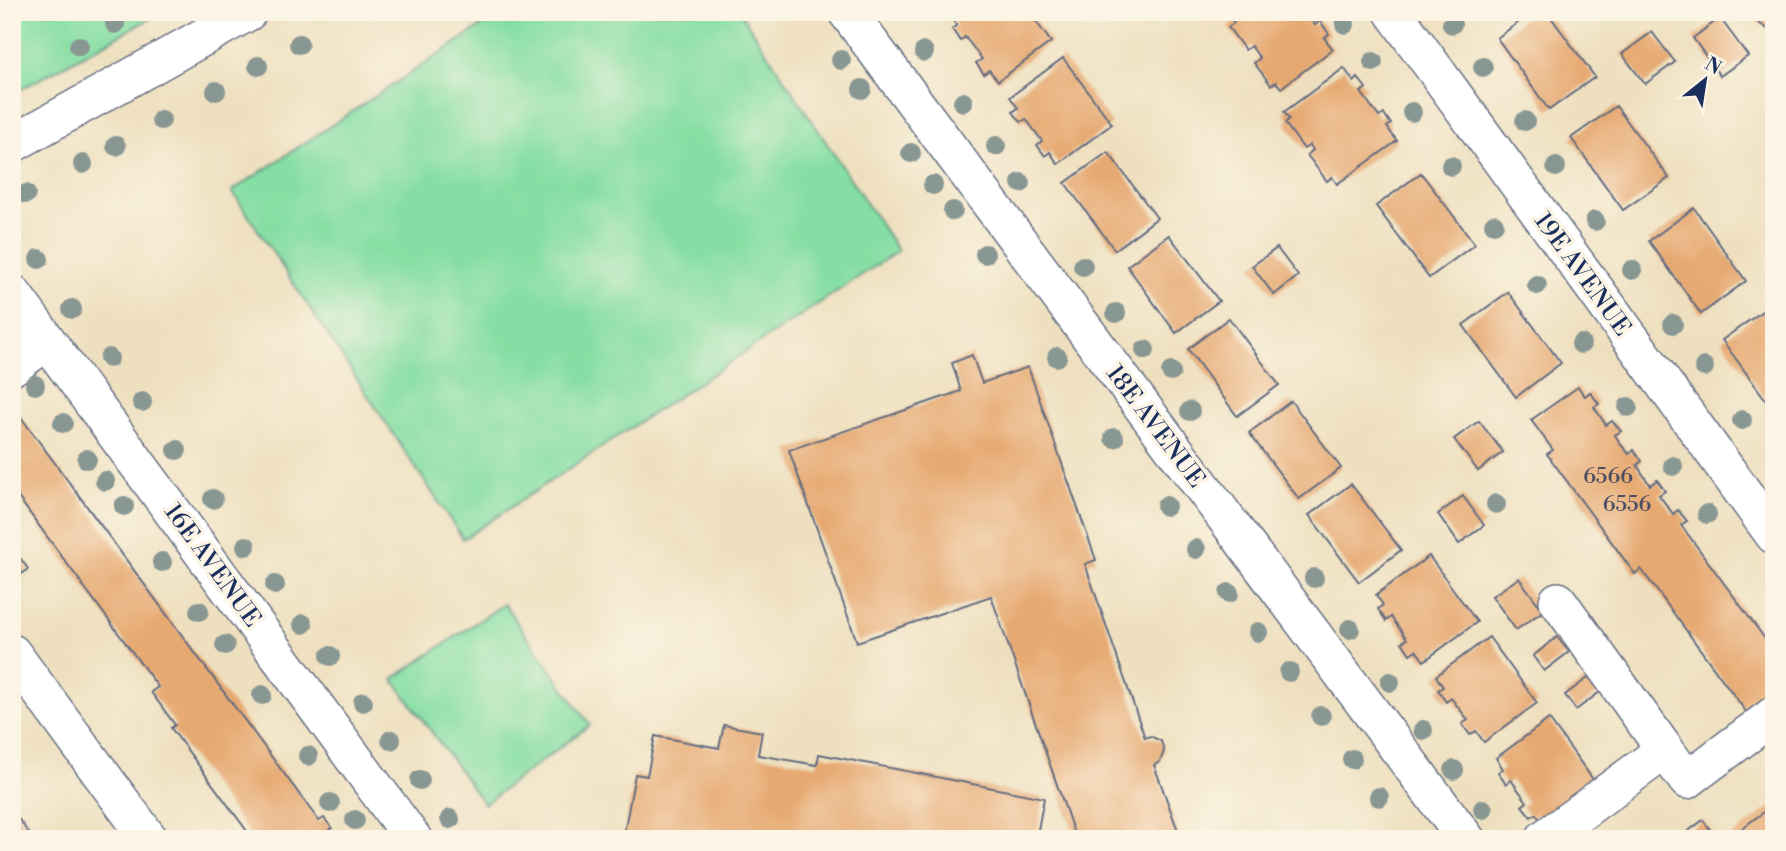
<svg xmlns="http://www.w3.org/2000/svg" width="1786" height="851" font-family="'Libre Bodoni',serif">
<style>
.green{fill:#85dea3;stroke:#508680;stroke-width:2}
.building{fill:#e6a971}
.lines{fill:none;stroke-linecap:round;stroke-linejoin:round}
.minor-casing{stroke:#656d80;stroke-width:40}
.minor{stroke:#fff;stroke-width:37}
.tree{fill:#899793}
.labels{text-anchor:middle;stroke-width:7;stroke-linejoin:round;paint-order:stroke}
.number-label{font-size:21px;fill:#4e4e63}
.street-label{font-size:24px;fill:#1b2f5e;stroke:#fcf5e5}
</style>
<rect width="100%" height="100%" fill="#fcf5e5"/>
<filter id="ink" filterUnits="userSpaceOnUse"><feTurbulence type="fractalNoise" baseFrequency=".0143" numOctaves="2"/><feDisplacementMap in="SourceGraphic" scale="14" xChannelSelector="R" yChannelSelector="G"/><feConvolveMatrix kernelMatrix="1 2 1 2 8 2 1 2 1" color-interpolation-filters="sRGB"/></filter>
<filter id="wash" filterUnits="userSpaceOnUse"><feTurbulence type="fractalNoise" baseFrequency=".00686" numOctaves="4" result="noise"/><feDisplacementMap in="SourceGraphic" scale="28" xChannelSelector="R" yChannelSelector="G"/><feGaussianBlur stdDeviation="1.57" result="paint"/><feColorMatrix in="noise" values="0 0 0 0 0 0 0 0 0 0 0 0 0 0 0 0 0 1.4 0 .05"/><feComposite in="paint" operator="in"/></filter>
<g filter="url(#wash)">
<rect width="100%" height="100%" fill="#eee0bf"/>
<g class="green">
<polygon points="12,12 162,12 12,94"/>
<polygon points="503,12 740,12 898,251 463,539 232,191"/>
<polygon points="504,604 590,725 484,804 393,679"/>
</g>
<g id="blocks">
<g class="building">
<polygon points="953,12 1029,12 1051,42 998,81 989,70 984,74 976,63 982,59 965,37 960,41 952,29 957,26 949,15"/>
<polygon points="1234,12 1305,12 1315,25 1320,21 1329,34 1324,38 1333,49 1281,88 1276,82 1271,85 1254,63 1260,58 1251,46 1245,50 1228,27 1234,23 1229,16"/>
<polygon points="1533,12 1547,12 1595,77 1549,110 1497,38"/>
<polygon points="1742,12 1774,12 1774,33"/>
<polygon points="1720,18 1748,56 1720,76 1693,38"/>
<polygon points="1652,32 1675,62 1645,84 1622,54"/>
<polygon points="1063,58 1112,124 1058,164 1050,152 1045,156 1037,145 1042,141 1026,119 1021,122 1013,112 1018,108 1010,97"/>
<polygon points="1344,68 1354,82 1358,78 1366,88 1361,92 1379,117 1384,114 1391,124 1387,127 1397,141 1337,184 1332,177 1327,181 1307,155 1313,150 1310,145 1304,149 1285,123 1289,119 1284,112"/>
<polygon points="1616,106 1669,178 1623,210 1571,138"/>
<polygon points="1108,152 1157,218 1115,250 1065,183"/>
<polygon points="1421,173 1475,244 1429,278 1376,206"/>
<polygon points="1694,208 1746,281 1701,314 1649,241"/>
<polygon points="1169,235 1219,301 1176,333 1127,266"/>
<polygon points="1277,248 1298,276 1274,295 1252,266"/>
<polygon points="1508,292 1561,363 1516,397 1463,325"/>
<polygon points="1764,310 1774,324 1774,404 1771,407 1722,340"/>
<polygon points="1229,318 1279,385 1237,416 1188,349"/>
<polygon points="972,355 982,383 1028,367 1096,560 1085,564 1145,738 1150,736 1161,741 1164,751 1160,762 1154,765 1181,839 1076,839 991,596 857,642 789,450 961,391 952,363"/>
<polygon points="1578,387 1585,396 1590,392 1599,404 1594,407 1606,425 1612,421 1621,431 1615,435 1622,446 1629,454 1634,450 1642,461 1637,465 1644,476 1650,485 1657,480 1665,491 1659,495 1673,514 1678,510 1687,521 1681,525 1774,651 1774,699 1750,717 1641,569 1635,574 1547,454 1553,450 1531,420"/>
<polygon points="1291,401 1341,468 1299,499 1249,433"/>
<polygon points="12,405 319,821 324,818 332,828 327,832 332,839 253,839 171,728 175,725 151,692 158,687 12,489"/>
<polygon points="1479,421 1503,452 1478,471 1454,439"/>
<polygon points="1351,484 1401,550 1359,582 1309,515"/>
<polygon points="1463,496 1484,525 1459,544 1438,514"/>
<polygon points="16,552 28,569 12,581 12,555"/>
<polygon points="1429,556 1477,622 1424,661 1416,650 1410,654 1402,642 1407,639 1391,617 1386,621 1378,609 1383,605 1376,595"/>
<polygon points="1519,578 1543,611 1516,630 1492,596"/>
<polygon points="1489,637 1537,703 1484,742 1476,731 1470,735 1462,724 1468,720 1451,698 1446,702 1438,690 1443,687 1436,676"/>
<polygon points="1557,637 1569,652 1544,671 1533,656"/>
<polygon points="1589,677 1601,691 1576,710 1565,695"/>
<polygon points="1549,719 1597,785 1544,825 1536,814 1531,817 1522,806 1527,802 1511,780 1506,784 1498,773 1503,769 1496,758"/>
<polygon points="724,725 762,732 758,755 817,765 819,754 1044,798 1037,835 1051,839 623,839 635,774 647,776 655,736 719,748"/>
<polygon points="1774,805 1774,839 1728,839 1757,817"/>
<polygon points="12,810 33,839 12,839"/>
<polygon points="1703,820 1717,839 1678,839"/>
</g>
</g>
</g>
<g filter="url(#ink)">
<use href="#blocks" fill-opacity="0" stroke="#656d80" stroke-width="2"/>
<g class="lines">
<defs>
<g id="minor">
<polyline points="847,12 1466,839"/>
<polyline points="1393,12 1774,535"/>
<polyline points="12,144 248,12"/>
<polyline points="12,293 413,839"/>
<polyline points="12,367 47,341"/>
<polyline points="1558,601 1665,750"/>
<polyline points="12,653 149,839"/>
<polyline points="1544,839 1665,750 1687,780 1774,715"/>
</g>
</defs>
<use href="#minor" class="minor-casing"/>
<use href="#minor" class="minor"/>
</g>
<g class="tree">
<circle cx="115" cy="24" r="10"/>
<circle cx="1345" cy="24" r="10"/>
<circle cx="1452" cy="24" r="10"/>
<circle cx="299" cy="44" r="10"/>
<circle cx="79" cy="46" r="10"/>
<circle cx="924" cy="52" r="10"/>
<circle cx="841" cy="60" r="10"/>
<circle cx="1373" cy="62" r="10"/>
<circle cx="258" cy="66" r="10"/>
<circle cx="1483" cy="67" r="10"/>
<circle cx="862" cy="89" r="10"/>
<circle cx="216" cy="91" r="10"/>
<circle cx="963" cy="102" r="10"/>
<circle cx="1412" cy="112" r="10"/>
<circle cx="161" cy="120" r="10"/>
<circle cx="1525" cy="121" r="10"/>
<circle cx="116" cy="146" r="10"/>
<circle cx="996" cy="146" r="10"/>
<circle cx="911" cy="153" r="10"/>
<circle cx="83" cy="164" r="10"/>
<circle cx="1451" cy="166" r="10"/>
<circle cx="1556" cy="167" r="10"/>
<circle cx="1021" cy="183" r="10"/>
<circle cx="933" cy="185" r="10"/>
<circle cx="26" cy="194" r="10"/>
<circle cx="953" cy="211" r="10"/>
<circle cx="1595" cy="221" r="10"/>
<circle cx="1494" cy="224" r="10"/>
<circle cx="985" cy="254" r="10"/>
<circle cx="39" cy="259" r="10"/>
<circle cx="1083" cy="266" r="10"/>
<circle cx="1632" cy="270" r="10"/>
<circle cx="1537" cy="285" r="10"/>
<circle cx="72" cy="309" r="10"/>
<circle cx="1116" cy="313" r="10"/>
<circle cx="1673" cy="324" r="10"/>
<circle cx="1581" cy="344" r="10"/>
<circle cx="1145" cy="350" r="10"/>
<circle cx="1057" cy="357" r="10"/>
<circle cx="109" cy="358" r="10"/>
<circle cx="1704" cy="367" r="10"/>
<circle cx="1171" cy="372" r="10"/>
<circle cx="35" cy="385" r="10"/>
<circle cx="142" cy="402" r="10"/>
<circle cx="1628" cy="407" r="10"/>
<circle cx="1190" cy="411" r="10"/>
<circle cx="1742" cy="420" r="10"/>
<circle cx="63" cy="423" r="10"/>
<circle cx="1114" cy="438" r="10"/>
<circle cx="177" cy="450" r="10"/>
<circle cx="87" cy="459" r="10"/>
<circle cx="1673" cy="466" r="10"/>
<circle cx="105" cy="481" r="10"/>
<circle cx="213" cy="499" r="10"/>
<circle cx="1496" cy="504" r="10"/>
<circle cx="124" cy="506" r="10"/>
<circle cx="1166" cy="506" r="10"/>
<circle cx="1707" cy="514" r="10"/>
<circle cx="246" cy="546" r="10"/>
<circle cx="1196" cy="549" r="10"/>
<circle cx="162" cy="562" r="10"/>
<circle cx="1314" cy="578" r="10"/>
<circle cx="275" cy="585" r="10"/>
<circle cx="1229" cy="593" r="10"/>
<circle cx="199" cy="611" r="10"/>
<circle cx="303" cy="624" r="10"/>
<circle cx="1350" cy="629" r="10"/>
<circle cx="1258" cy="632" r="10"/>
<circle cx="225" cy="645" r="10"/>
<circle cx="330" cy="656" r="10"/>
<circle cx="1289" cy="672" r="10"/>
<circle cx="1390" cy="682" r="10"/>
<circle cx="262" cy="695" r="10"/>
<circle cx="363" cy="702" r="10"/>
<circle cx="1321" cy="716" r="10"/>
<circle cx="1423" cy="730" r="10"/>
<circle cx="391" cy="740" r="10"/>
<circle cx="308" cy="756" r="10"/>
<circle cx="1352" cy="759" r="10"/>
<circle cx="1454" cy="770" r="10"/>
<circle cx="420" cy="780" r="10"/>
<circle cx="1379" cy="797" r="10"/>
<circle cx="330" cy="803" r="10"/>
<circle cx="1483" cy="809" r="10"/>
<circle cx="450" cy="819" r="10"/>
<circle cx="355" cy="820" r="10"/>
</g>
</g>
<g class="labels">
<g class="number-label">
<text x="1608" y="483">6566</text>
<text x="1627" y="511">6556</text>
</g>
<g class="street-label">
<text transform="translate(1583 274) rotate(54)" y="8">19E AVENUE</text>
<text transform="translate(1156 426) rotate(53)" y="8">18E AVENUE</text>
<text transform="translate(213 565) rotate(54)" y="8">16E AVENUE</text>
</g>
</g>
<rect width="1786" height="851" fill="none" stroke="#fcf5e5" stroke-width="42"/>
<g transform="translate(1705 80) rotate(30)" stroke="#fcf5e5" stroke-width="5" paint-order="stroke">
<path d="M0-5L12 26L0 18L-12 26Z" fill="#1b2f5e"/>
<text y="-10" font-size="19" font-weight="bold" text-anchor="middle" fill="#1b2f5e">N</text>
</g>
</svg>
